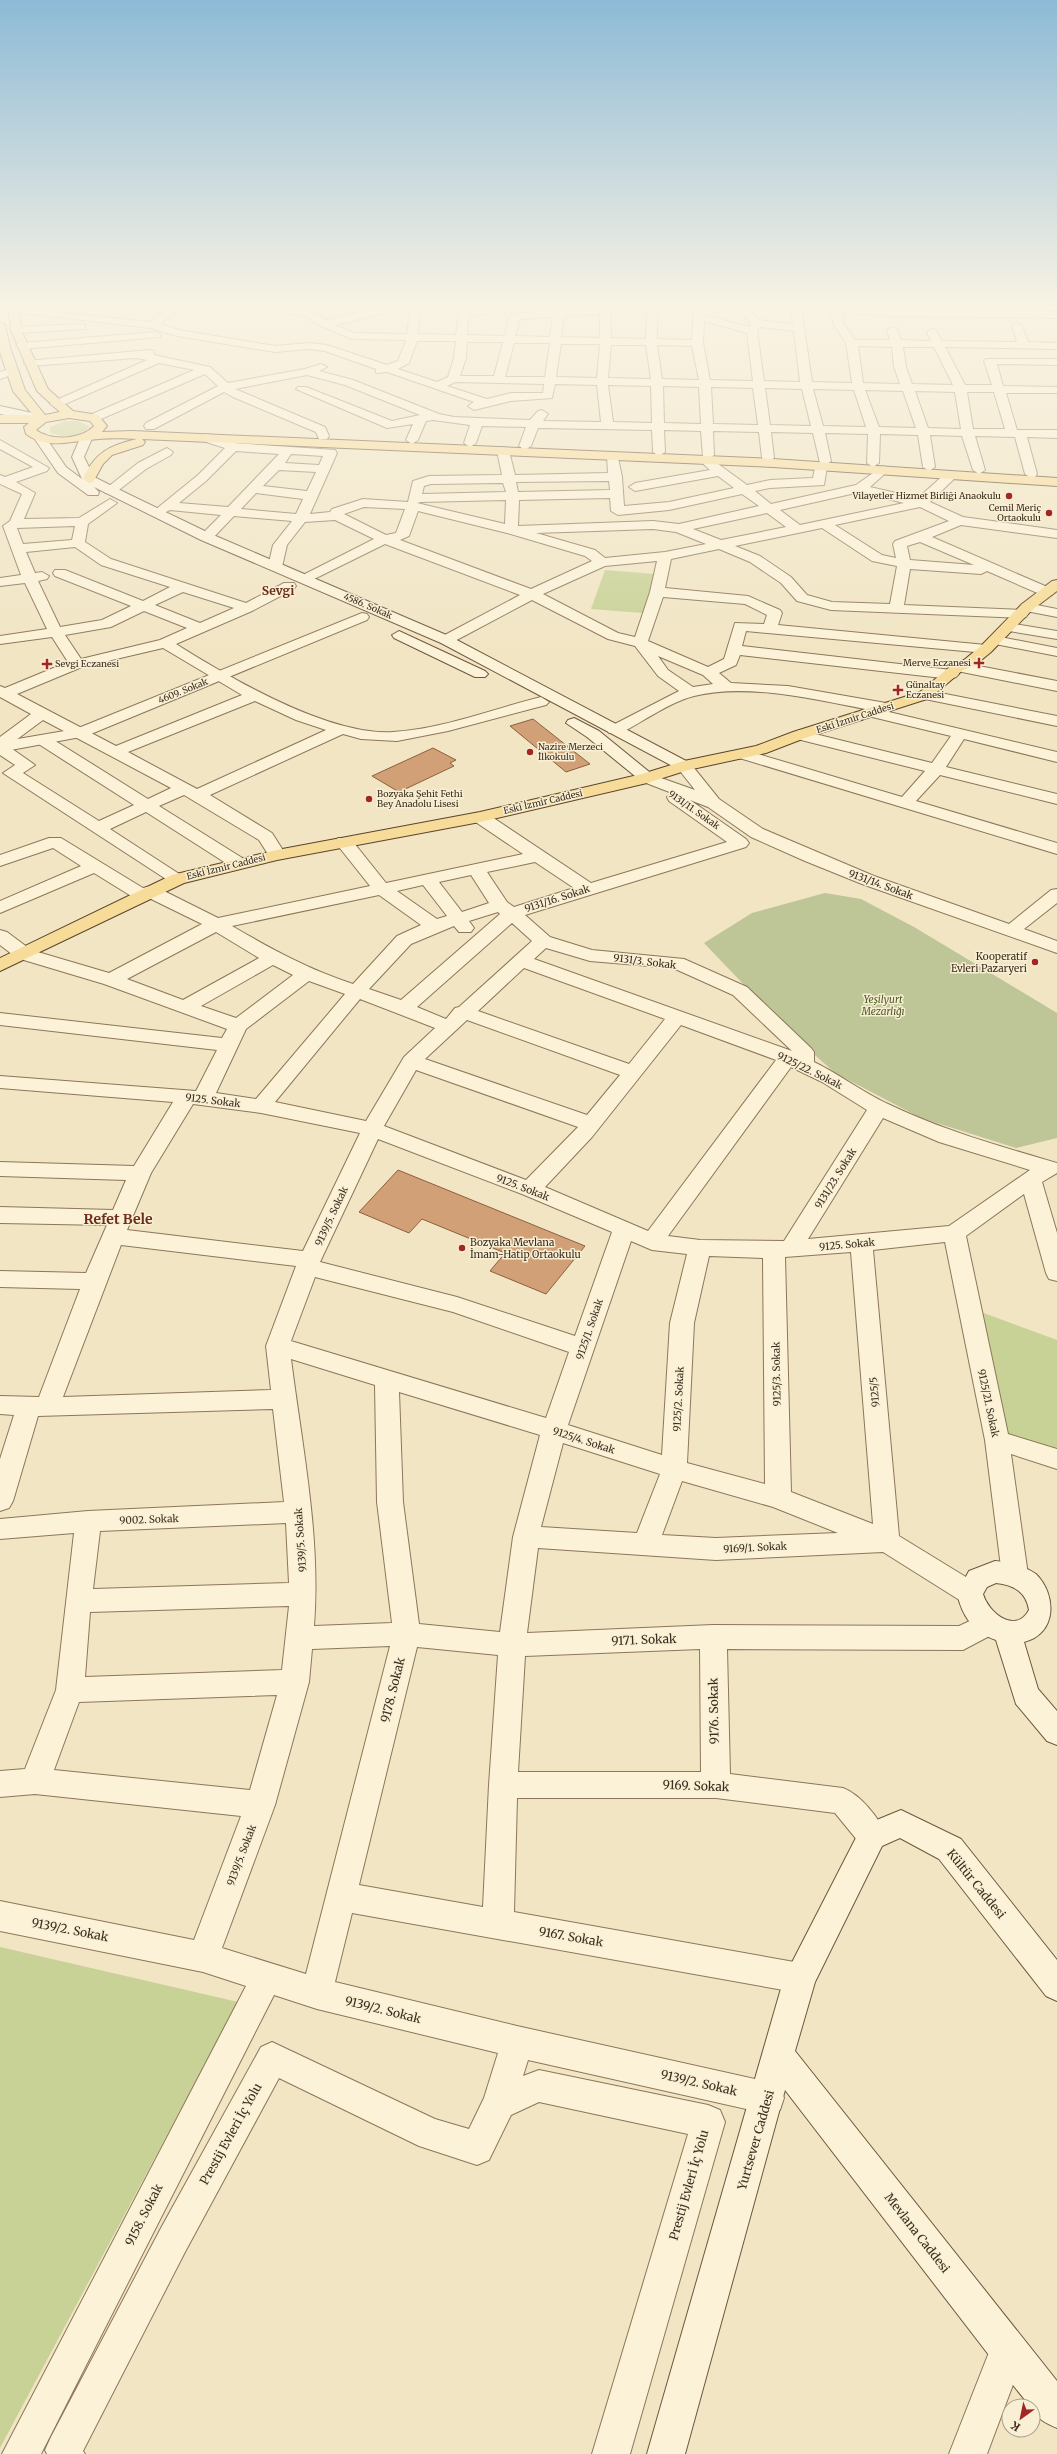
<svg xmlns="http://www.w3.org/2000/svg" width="1057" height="2454" font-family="Merriweather,serif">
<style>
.green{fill:#c8d196}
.cemetery{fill:#bec596}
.building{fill:#d2a077;stroke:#8e5f3d}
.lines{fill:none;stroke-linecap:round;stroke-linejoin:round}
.minor-casing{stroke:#8d7659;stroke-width:2}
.tertiary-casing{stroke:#8d7659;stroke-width:2}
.secondary-casing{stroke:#6f573c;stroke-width:2}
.primary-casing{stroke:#5b442d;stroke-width:2}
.minor{fill:#fbf2d8;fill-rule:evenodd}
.tertiary{fill:#fbf2d8;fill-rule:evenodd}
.secondary{fill:#fbf2d8;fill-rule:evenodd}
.primary{fill:#f7dc99;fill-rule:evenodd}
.poi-dot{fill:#a12724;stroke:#f8efd4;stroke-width:1.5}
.labels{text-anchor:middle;stroke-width:3;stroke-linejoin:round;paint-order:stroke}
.far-poi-label{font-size:9px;fill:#3c2d1e;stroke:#f8efd4;text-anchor:start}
.far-street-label{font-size:9px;fill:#3c2d1e;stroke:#f8efd4}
.street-label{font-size:10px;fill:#3c2d1e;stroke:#f8efd4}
.poi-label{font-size:10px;fill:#3c2d1e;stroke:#f8efd4;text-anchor:end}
.park-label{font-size:10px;font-style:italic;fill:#4b5a23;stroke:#f8efd4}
.far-district-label{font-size:12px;font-weight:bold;fill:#6c2e1a;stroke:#f8efd4}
.near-street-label{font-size:12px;fill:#3c2d1e;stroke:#f8efd4}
.district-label{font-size:14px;font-weight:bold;fill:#6c2e1a;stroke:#f8efd4}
</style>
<rect width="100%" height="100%" fill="#f1e5c4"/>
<g class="green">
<path d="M65 421H78L89 426 88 429C79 437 60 438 50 432V427Z"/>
<polygon points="605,570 655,574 643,613 591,609"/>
<polygon points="981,1312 1057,1340 1057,1453 1004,1436"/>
<polygon points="0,1947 238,2002 0,2448"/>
</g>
<polygon class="cemetery" points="825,893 861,899 914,927 1057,1013 1057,1138 1016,1148 921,1118 835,1073 788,1031 704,943 752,913"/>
<g class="building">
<polygon points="533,719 590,764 566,772 510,726"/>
<polygon points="433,748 456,760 450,763 454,766 399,792 372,776"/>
<polygon points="398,1170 585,1246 546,1294 490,1271 505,1253 422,1219 409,1233 359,1212"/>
</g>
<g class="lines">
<defs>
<g id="minor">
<path d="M10 307 150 322 170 307H181L160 324 179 330 275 346 309 343 327 345 387 365 398 361 406 340 352 339 321 326 305 316 273 310 268 307C290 305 308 308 327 320L369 309 403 307 402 309 335 325 354 333 407 334 411 307H421L418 334 456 335 459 311 494 307H529L524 310 468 316 467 335 504 336 511 314 608 307 610 310 611 338 646 339 647 307H657V339L692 340 694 307H704V315L749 327 751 324 741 313V307H751V312L760 320 793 324 791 307H801L812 382 852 383 846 343 833 323 832 311 820 309 819 307 1057 312V318L885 316 843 312V323L855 340H890L887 330 892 327 896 328 901 340 931 341 927 332 932 329 936 330 942 341 1017 342 1012 326 1017 323 1022 326 1028 342 1057 343V349L945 347 965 385H992L984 361 986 359H1057V365L997 364 1003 386 1057 387V393H1006L1017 430H1057V438L1027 437 1037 474 1035 477 1031 478 1025 474 1015 437 975 436 985 470 979 474 973 470 962 436 930 435 935 467 929 471 923 467 918 435 880 434 879 463 873 467 867 463 868 434 825 433 831 461 826 465 827 467 824 485 770 488 755 491 771 504 856 485 883 466 889 470 870 487 918 498 947 472H955L957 475 955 478 930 502 963 517 1057 530V538L961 525 932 537 1052 589 1054 592 1052 595H1042L987 571 981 574 910 569 904 605 1022 610 1020 607 1022 604 1027 603 1057 609V617L1026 611 1028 614 1026 617 1021 618 831 610 797 601 781 583 750 562 719 549 671 559 665 588 748 596 780 610 782 613 778 625 986 645 993 649 986 653 746 631 742 646 952 670 950 667 953 664 958 662 1057 681V691L957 671 959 674 956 677 951 679 740 655 736 665 719 673 731 683 788 686 886 703 894 708 889 712 1057 752V762L964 739 946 767 1057 794V804L940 775 916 801 1057 843V854L736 757 734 754 736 751H748L902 797 925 771 793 738 791 735 799 730 932 763 951 736 864 715 862 712 865 709C813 699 746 683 694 696 668 703 644 721 621 733H609L607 730 609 727 679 691 658 676 635 646 608 639 532 600 451 643H441L439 640 441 637 520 595 385 544 306 583 299 579 301 576 374 539 335 520 305 522 287 545 282 567 275 571 268 567 273 545 292 521 234 516 211 540 206 541 199 537 221 515 170 510 162 514 155 510 198 475 225 448 203 441 201 438 203 435 207 434 234 443 335 450 337 453 310 514 330 512 332 509 363 499 408 502 413 481 429 476 502 475 497 451 503 447 509 451 515 475 608 473 607 456 613 452 617 453 622 477 624 506 669 502 734 488 718 476 635 491 629 487 635 483 710 470 699 460 703 457 701 431 664 430 665 452 659 456 653 452 652 430 538 428 531 446 525 450 519 446 526 427 482 426 476 443 470 447 464 443 470 425 433 420 426 421 418 440 412 444 406 440 413 424 387 428 296 389 298 387H306L392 421 420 415 345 385 307 375 235 389 325 427 329 436 327 439H319L316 432 311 430 233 397 224 392 154 429H146L144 426 146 423 218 386 205 374 94 422 90 421 88 418 90 415 194 370 159 363 56 408 50 404 52 402 147 360 136 358 30 366 24 363 26 361 150 350 154 351V355L210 367 228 383 305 369 321 364 327 367 319 371 353 380 439 414 454 417 530 420 538 411 542 410 548 414 543 421 601 422 597 385 555 384 552 398 511 401 474 410 468 406 474 402 387 372 376 373V369L325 351 309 349 275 352 177 336 151 328 14 312 10 311ZM600 314V338L561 337 564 316ZM553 317 550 337 515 336 520 319ZM704 321 747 333 753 381 710 380 703 343ZM760 327 794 331 800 382 764 381 757 331ZM417 341H456L454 358 448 377 437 382 398 369 409 363ZM467 342H503L494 376H460L466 358ZM514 343H550L545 377H505ZM561 344H600L597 378 556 377ZM611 345H646L651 379 608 378ZM657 345 692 346 699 380 662 379ZM858 346 892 347 894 367 900 384 863 383ZM903 347H934L953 385 912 384 906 367ZM455 382 544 384 543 393H511L487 399 447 386ZM608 385 651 386 652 423 613 422ZM663 386 699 387 701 424 664 423ZM711 387 753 388 758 425 713 424ZM765 388 802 389 811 426 770 425ZM813 389 854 390 866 427 823 426ZM865 390 903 391 916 428 879 427ZM915 391 955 392 961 429 928 428ZM967 392H994L1005 429H973ZM713 431 759 432 762 458 768 462 774 458 771 432 813 433 820 463 815 467 813 478 770 480 747 485 710 458 714 455ZM236 451 279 454 228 507 179 503 206 481ZM291 454 323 456 319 465 285 463ZM279 470 316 472 307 491 263 486ZM609 481 610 490 518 492 516 482ZM503 483 506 492 422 494 424 486 431 484ZM860 492 904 503 800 525 780 510ZM256 493 303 499 296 514 241 509ZM742 494 759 506 679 524 653 521 518 526 519 500 610 498 611 511 618 515 669 510ZM506 500 505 524 417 503 421 502ZM364 507 405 509 396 533 386 535 344 514ZM920 507 949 521 895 541 893 544 896 558 882 555 835 525ZM418 511 507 533 585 556 592 561 531 589 400 540 409 536ZM767 513 786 527 721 540 693 529ZM822 528 872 561 897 566 890 604 832 602 807 595 791 577 760 556 735 546ZM653 529 676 532 706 544 665 552 605 558 595 550 536 533ZM920 542 974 565 910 560 907 546ZM657 561 650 592 635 637 618 633 543 594 605 566ZM663 597 745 604 767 615 764 624 735 623 724 659 708 667 648 641ZM658 656 703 675 713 684 693 687 668 670Z"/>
<polygon points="81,324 85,325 85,329 16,333 11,330 16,327"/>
<polygon points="156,332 161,335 160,337 22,349 16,346 22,343"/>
<polygon points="13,368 19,371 17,373 0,379 0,372"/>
<path d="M0 440 49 468 47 471 16 482 35 493 24 519 79 518 110 499 117 503 88 524 85 542 111 559 246 603 284 583H294L296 586 294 589 252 611 176 644C230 678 328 736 393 732 443 729 493 709 541 697L549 702 546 705 448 731 397 741 361 739 343 734 210 795 272 833 286 855 283 859H271L259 840 184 795 159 806 244 859 247 863 244 867H232L146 812 110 829 187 879 184 883H172L3 773 15 765 0 755V737L31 714 0 697V686L5 688 68 662 52 637 0 644V636L47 629 25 583 0 586V578L21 575 3 526 10 521 22 494 0 484V475L5 477 33 467 0 449ZM75 526 72 540 23 544 17 528ZM75 547 101 565 170 587 143 601 65 570H55L53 573 55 576 131 606 102 620 60 627 38 581 47 579 49 576 42 572 35 573 26 552ZM183 592 234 608 200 623 155 605ZM144 611 187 628 160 640 81 659 65 635 111 627ZM163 648 242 695 116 746 17 694 82 667ZM255 701 296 720 326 730 197 789 128 752ZM43 720 171 788 148 799 49 737H37L35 740 37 743 134 805 99 821 23 773 35 765 8 746Z"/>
<polygon points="167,448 173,452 171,455 146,469 115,493 105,493 104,490 138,463"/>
<polygon points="1008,623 1057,631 1057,639 1003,630 1001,627 1003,624"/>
<polygon points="995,636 1057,648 1057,656 990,643 988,640 990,637"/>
<polygon points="925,690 1057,716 1057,726 920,698 917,695 920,692"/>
<path d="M684 761 690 763 719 799 763 829 874 876 1009 924 1051 890 1057 889V903L1024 929 1057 941V953L862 884 805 861 751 837 708 807 690 800 746 839 749 843 746 847 525 915 550 937 592 950 684 959 747 987 811 1048 814 1052V1062C839 1074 862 1092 888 1104 942 1130 999 1146 1057 1163V1173L1042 1182 1057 1233V1281L1049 1279 1046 1273 1024 1194 966 1236 1008 1434 1057 1449V1469L1011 1454 1028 1575 1024 1583 1015 1586 1006 1583 1002 1575 985 1440 945 1242 873 1250 899 1536 979 1585 983 1593 979 1601 970 1604 961 1601 883 1552 716 1560 538 1548 527 1633 713 1625 959 1626 987 1613 997 1616 1000 1624 997 1632 963 1650 727 1649 730 1774 843 1788C861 1795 879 1818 887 1836L882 1846 872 1850 862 1846 835 1813 716 1798H517L514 1912 800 1963 811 1967 816 1978 811 1989 800 1993 352 1913 335 1982 517 2026 768 2082 780 2086 784 2098 780 2110 768 2114 528 2060 523 2076 539 2070 708 2105 720 2110 725 2122 630 2454H592L688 2134 539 2102 511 2115 489 2160 477 2165 419 2146 279 2078 185 2252 83 2451 85 2454H47L45 2450 51 2437 161 2228 261 2047 272 2042 435 2119 469 2129 484 2098 498 2053 317 2009 274 1995 41 2454H2L246 1986 203 1972 0 1931V1901L194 1940 241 1816 35 1794 0 1797V1771L25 1769 56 1690 74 1533 0 1539V1519L88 1511 284 1502 273 1409 38 1416 13 1501 9 1508 0 1511V1459L14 1415 0 1414V1396L39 1397 80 1289 0 1287V1271L86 1273 107 1225 0 1223V1207L113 1210 126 1180 0 1176V1162L134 1166 173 1102 0 1088V1076L196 1091 217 1050 0 1025V1013L222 1038 227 1029 104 984 17 958 0 945V930L7 932 31 950 109 973 202 924 149 898 142 900 136 899 94 873 0 913V901L81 866 53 848 0 866V855L49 838H61L143 888 150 886 156 887 218 918 370 886 335 842 338 838H350L386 883 523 854 474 821 472 817 474 813H486L591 883 727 842 669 801 667 797 672 793 641 781 639 778 641 775 647 773 695 790 676 766 678 763ZM535 862 574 888 514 907 507 902 487 872ZM471 875 489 903 462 912 439 882ZM423 885 447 916 437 919 397 891ZM379 895 421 925 397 936 353 984C308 969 273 950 232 926ZM498 912 500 914 401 1000 369 989 411 944 454 926 459 932H471L474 928 469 921ZM512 923 532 941 459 1007 455 1008 446 1019 417 1007ZM216 932 259 958 183 1000 127 979ZM546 948 590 961 673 968 733 995 792 1051 534 959ZM273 965 293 975 236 1018 201 1006ZM524 968 665 1019 629 1064 478 1011ZM309 981 345 994 256 1099 216 1093 246 1029ZM360 999 435 1028 404 1057 366 1121 275 1102ZM467 1020 620 1075 587 1115 425 1059ZM681 1025 776 1060 648 1231 545 1187 592 1137ZM791 1067 822 1082 867 1110 784 1241 700 1240 668 1236ZM416 1070 578 1127 526 1180 384 1126ZM193 1104 261 1113 360 1133 303 1251 127 1230 151 1173ZM883 1118 939 1142 1030 1170 949 1226 808 1239ZM378 1139 522 1194 612 1232 575 1336 457 1297 320 1262ZM631 1241 652 1250 687 1254 670 1323 662 1455 568 1425ZM121 1245 296 1266 266 1346 271 1390 63 1397ZM851 1252 873 1524 791 1492 785 1257ZM709 1256 763 1258 765 1484 687 1463 694 1323ZM315 1277 453 1312 569 1352 546 1418 291 1341ZM291 1359 375 1385 377 1502 392 1623 314 1626C321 1537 302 1446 291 1359ZM399 1392 540 1435 513 1537 500 1632 419 1624 403 1502ZM563 1443 660 1474 637 1533 541 1527ZM682 1481 773 1507 838 1533 716 1538 662 1535ZM286 1523 289 1583 93 1589 100 1531ZM289 1606 282 1670 85 1677 90 1612ZM390 1646 306 1974 222 1948 275 1805 309 1682 312 1649ZM417 1647 498 1655 489 1785 483 1907 359 1885ZM700 1649 701 1772H518L525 1656ZM277 1695 250 1790 54 1770 79 1702Z"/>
<polygon points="1008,2332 1021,2337 1026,2350 987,2454 949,2454 995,2337"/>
</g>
<polygon id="tertiary" points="362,613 367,614 369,617 367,620 86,736 0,752 0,742 76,729"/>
<g id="secondary">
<polygon points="0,406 46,416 48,419 42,423 0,414"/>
<polygon points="87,432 93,436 84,457 94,477 124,492 211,534 451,637 690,763 692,766 690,769 678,769 441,643 201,540 94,487 99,492 98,495 88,495 58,473 34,438 36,435 44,435 66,467 82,479 72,457 81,436"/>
<polygon points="399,631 485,671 488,674 485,677 475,677 394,638 392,635"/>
<polygon points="574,718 599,731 653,775 655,778 653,781 641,781 587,737 566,723 568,720"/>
<path d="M995 1561C1009 1562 1024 1566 1036 1574 1057 1595 1057 1634 1024 1642L1038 1689 1057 1711V1745L1047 1741 1016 1704 996 1640C973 1632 962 1616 957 1593L969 1571ZM996 1583C1014 1585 1026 1592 1029 1610 1015 1635 988 1612 983 1594L987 1587Z"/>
<path d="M901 1810 961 1839 1057 1960V2001L1046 1996 939 1859 900 1838 882 1846 815 1982 795 2051 1057 2381V2428C1048 2424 1033 2418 1033 2406H1030L995 2363 785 2090 685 2454H647L784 1978 862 1826Z"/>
</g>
<g id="primary">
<path d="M8 307H18L21 330 48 389 73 411 98 415 107 426 102 432 132 431 773 459 1057 478V486L773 467 142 439 145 442 143 445 112 455 103 464 93 482 89 483 83 479C94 453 110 445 137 439 122 438 104 438 89 440 67 442 46 449 26 434L24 427 29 423H0V415H33L13 391 0 352V322L5 325 10 347 25 390 45 415 60 412 37 391 11 330ZM69 418 90 421 94 426C81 440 51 441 36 430L46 422Z"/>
<polygon points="1057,580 1057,591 1032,610 991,652 974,666 963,670 930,698 805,738 766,753 688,770 647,783 480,822 277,860 184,883 0,971 0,958 172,875 277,850 480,812 642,774 684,761 756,746 793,732 920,692 953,664 964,660 981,646 1022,604 1052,581"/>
</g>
</defs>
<use href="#minor" class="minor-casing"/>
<use href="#tertiary" class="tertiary-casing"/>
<use href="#secondary" class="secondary-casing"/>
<use href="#primary" class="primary-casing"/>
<use href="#minor" class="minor"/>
<use href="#tertiary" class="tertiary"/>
<use href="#secondary" class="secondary"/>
<use href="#primary" class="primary"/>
</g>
<linearGradient id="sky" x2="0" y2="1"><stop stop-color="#8dbad6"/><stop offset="0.47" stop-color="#f9f3e4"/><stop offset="1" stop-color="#f9f3e4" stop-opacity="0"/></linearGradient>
<rect width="1057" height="650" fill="url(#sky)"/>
<g class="poi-dot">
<circle cx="1009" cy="496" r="4"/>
<circle cx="1049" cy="513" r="4"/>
<path d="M977 657h4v4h4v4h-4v4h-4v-4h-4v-4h4z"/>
<path d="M45 658h4v4h4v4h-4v4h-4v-4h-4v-4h4z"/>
<path d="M896 684h4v4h4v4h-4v4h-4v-4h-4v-4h4z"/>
<circle cx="530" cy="752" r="4"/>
<circle cx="369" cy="799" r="4"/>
<circle cx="1035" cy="962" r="4"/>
<circle cx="462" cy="1248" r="4"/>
</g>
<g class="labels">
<g class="far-poi-label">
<text x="1001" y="499" text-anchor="end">Vilayetler Hizmet Birliği Anaokulu</text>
<text x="1041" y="511" text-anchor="end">Cemil Meriç<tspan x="1041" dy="10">Ortaokulu</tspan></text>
<text x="971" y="666" text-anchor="end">Merve Eczanesi</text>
<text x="55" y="667">Sevgi Eczanesi</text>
<text x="906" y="688">Günaltay<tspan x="906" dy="10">Eczanesi</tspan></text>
<text x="538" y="750">Nazire Merzeci<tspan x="538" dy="10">İlkokulu</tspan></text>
<text x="377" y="797">Bozyaka Şehit Fethi<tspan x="377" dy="10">Bey Anadolu Lisesi</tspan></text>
</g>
<g class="far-street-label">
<text transform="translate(368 606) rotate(23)" y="3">4586. Sokak</text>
<text transform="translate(183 691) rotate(-22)" y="3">4609. Sokak</text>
<text transform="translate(855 718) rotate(-18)" y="3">Eski İzmir Caddesi</text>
<text transform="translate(543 802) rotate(-13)" y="3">Eski İzmir Caddesi</text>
<text transform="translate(694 810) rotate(35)" y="3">9131/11. Sokak</text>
<text transform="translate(226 867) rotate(-14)" y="3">Eski İzmir Caddesi</text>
</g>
<g class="street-label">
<text transform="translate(881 884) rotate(20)" y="4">9131/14. Sokak</text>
<text transform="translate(557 898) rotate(-18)" y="4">9131/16. Sokak</text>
<text transform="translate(645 961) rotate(7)" y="4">9131/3. Sokak</text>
<text transform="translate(810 1070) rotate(26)" y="4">9125/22. Sokak</text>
<text transform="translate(213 1100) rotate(7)" y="4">9125. Sokak</text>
<text transform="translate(835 1178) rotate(-58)" y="4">9131/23. Sokak</text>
<text transform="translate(523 1187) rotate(21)" y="4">9125. Sokak</text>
<text transform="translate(331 1216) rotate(-65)" y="4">9139/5. Sokak</text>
<text transform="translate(847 1244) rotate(-5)" y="4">9125. Sokak</text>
<text transform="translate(589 1329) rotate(-71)" y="4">9125/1. Sokak</text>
<text transform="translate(776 1374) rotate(-91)" y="4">9125/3. Sokak</text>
<text transform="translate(874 1392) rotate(-95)" y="4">9125/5</text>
<text transform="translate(678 1399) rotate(-87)" y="4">9125/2. Sokak</text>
<text transform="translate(989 1403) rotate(78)" y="4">9125/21. Sokak</text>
<text transform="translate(584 1440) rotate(18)" y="4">9125/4. Sokak</text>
<text transform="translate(149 1519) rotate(-2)" y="4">9002. Sokak</text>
<text transform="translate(300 1540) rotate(-94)" y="4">9139/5. Sokak</text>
<text transform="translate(755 1547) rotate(-3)" y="4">9169/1. Sokak</text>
<text transform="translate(241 1855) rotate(-69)" y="4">9139/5. Sokak</text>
</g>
<g class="poi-label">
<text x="1027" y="960">Kooperatif<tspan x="1027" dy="12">Evleri Pazaryeri</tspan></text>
<text x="470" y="1246" text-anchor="start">Bozyaka Mevlana<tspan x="470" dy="12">İmam-Hatip Ortaokulu</tspan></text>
</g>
<g class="park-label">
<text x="883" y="1003">Yeşilyurt<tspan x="883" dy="12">Mezarlığı</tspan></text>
</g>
<g class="far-district-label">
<text x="278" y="595">Sevgi</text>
</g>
<g class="near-street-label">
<text transform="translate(644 1640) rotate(-2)" y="4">9171. Sokak</text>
<text transform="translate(393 1690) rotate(-76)" y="4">9178. Sokak</text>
<text transform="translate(714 1711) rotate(-91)" y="4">9176. Sokak</text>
<text transform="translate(696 1786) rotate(2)" y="4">9169. Sokak</text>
<text transform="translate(976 1884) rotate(51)" y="4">Kültür Caddesi</text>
<text transform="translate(70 1930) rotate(11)" y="4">9139/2. Sokak</text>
<text transform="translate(571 1937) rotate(10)" y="4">9167. Sokak</text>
<text transform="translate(383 2010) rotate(14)" y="4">9139/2. Sokak</text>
<text transform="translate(699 2083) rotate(13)" y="4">9139/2. Sokak</text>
<text transform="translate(231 2134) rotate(-61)" y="4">Prestij Evleri İç Yolu</text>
<text transform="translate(756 2140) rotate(-74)" y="4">Yurtsever Caddesi</text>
<text transform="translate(689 2185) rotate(-74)" y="4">Prestij Evleri İç Yolu</text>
<text transform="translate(144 2215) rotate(-63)" y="4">9158. Sokak</text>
<text transform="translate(917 2233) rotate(52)" y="4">Mevlana Caddesi</text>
</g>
<g class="district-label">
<text x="118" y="1224">Refet Bele</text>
</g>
</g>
<g transform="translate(1021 2418) rotate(213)"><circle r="19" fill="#f8efd4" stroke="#ada18b"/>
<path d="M0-3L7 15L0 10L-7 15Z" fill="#a12724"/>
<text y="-6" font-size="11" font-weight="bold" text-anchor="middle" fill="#3c2d1e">K</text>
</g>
</svg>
